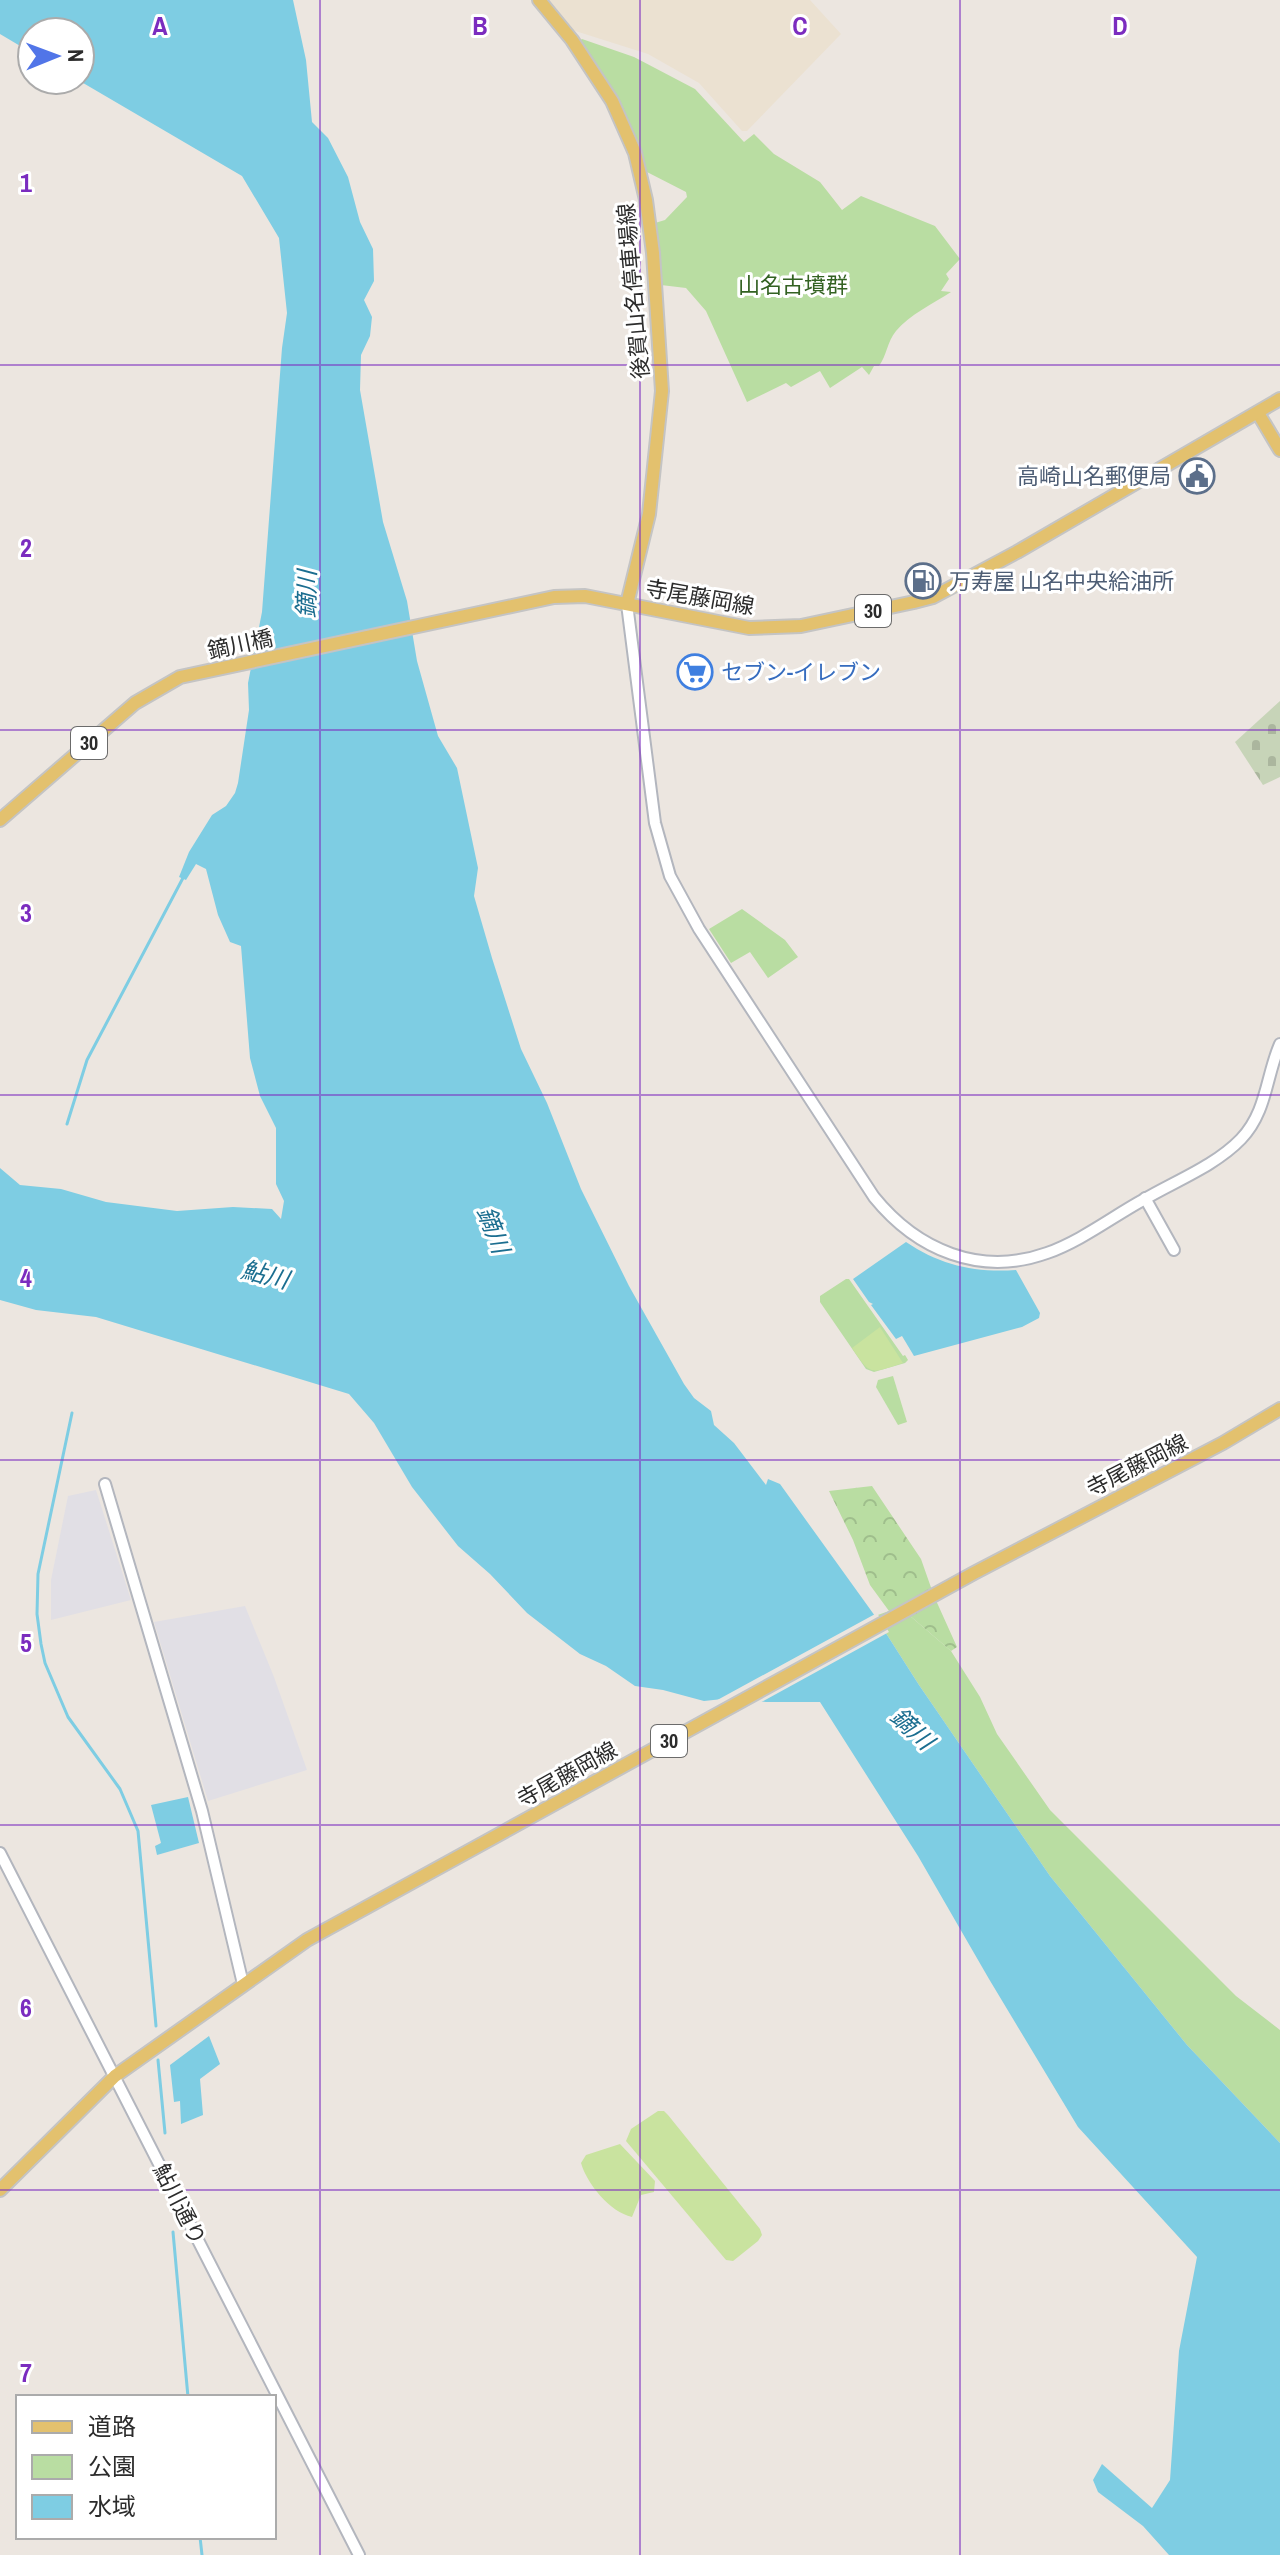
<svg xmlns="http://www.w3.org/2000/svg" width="1280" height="2555" font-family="'Archivo Narrow','Noto Sans JP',sans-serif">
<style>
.industrial{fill:#e1dfe5}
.education{fill:#ebe1d1}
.green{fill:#b9dda2}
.forest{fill:url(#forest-crowns)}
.cemetery{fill:url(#cemetery-stones)}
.pitch{fill:#c9e39f}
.water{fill:#7ecde3}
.pier{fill:#ece6e0}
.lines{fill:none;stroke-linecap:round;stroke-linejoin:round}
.stream{stroke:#7ecde3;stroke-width:3}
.minor-casing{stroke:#b3b6be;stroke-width:14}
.major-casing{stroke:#c4c4c4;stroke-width:16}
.minor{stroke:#fff;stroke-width:10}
.major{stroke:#e3c16e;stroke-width:12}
.grid{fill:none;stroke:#7b2cbf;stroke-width:2;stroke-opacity:0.55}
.labels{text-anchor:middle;stroke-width:6;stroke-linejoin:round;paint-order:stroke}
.shield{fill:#fff;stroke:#6b6b6b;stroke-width:2}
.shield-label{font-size:20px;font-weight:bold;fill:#2c2c2c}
.park-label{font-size:22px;fill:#336222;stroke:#fff}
.street-label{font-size:22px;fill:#2c2c2c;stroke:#fff}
.service-label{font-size:22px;fill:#4e5e75;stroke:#fff;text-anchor:end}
.shop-label{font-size:22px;fill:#366cbe;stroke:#fff;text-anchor:start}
.water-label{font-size:24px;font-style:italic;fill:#1b6e90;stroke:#fff}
.grid-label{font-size:26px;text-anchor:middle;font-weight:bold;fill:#7b2cbf;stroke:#fff;stroke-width:6;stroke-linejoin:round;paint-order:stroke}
</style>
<defs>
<pattern id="forest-crowns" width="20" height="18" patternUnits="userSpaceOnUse" patternTransform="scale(2)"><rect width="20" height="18" fill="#b9dda2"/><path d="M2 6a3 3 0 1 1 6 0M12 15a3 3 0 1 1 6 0" fill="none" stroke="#9fbe8c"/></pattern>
<pattern id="cemetery-stones" width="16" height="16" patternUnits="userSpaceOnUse" patternTransform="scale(2)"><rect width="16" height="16" fill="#c7d4b8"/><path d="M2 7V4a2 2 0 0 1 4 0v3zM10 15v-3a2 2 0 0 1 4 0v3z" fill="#abb69e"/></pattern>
</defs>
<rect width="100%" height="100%" fill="#ece6e0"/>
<g class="industrial">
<polygon points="96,1490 131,1600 51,1620 51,1580 68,1496"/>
<polygon points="245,1606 274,1677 307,1770 208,1801 154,1622"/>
</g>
<polygon class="education" points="547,0 810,0 841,34 747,131 742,131 699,83 648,54 569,29"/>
<g class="green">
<path d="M582 39 634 57 695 89 744 142 754 134 774 154 820 182 842 210 861 196 935 226 960 259 946 274 949 279 941 291 951 292C934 303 909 315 896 331 887 342 887 355 879 366H874L869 375 862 367 830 388 820 371 791 387 786 383 747 402 706 311 686 288 661 285 655 223 665 220 687 197 686 192 645 171 637 143 609 85 578 42Z"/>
<polygon points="742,909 785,940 798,957 768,978 750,952 731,963 709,929"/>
<polygon points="846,1279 849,1279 903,1356 905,1355 908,1360 905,1363 874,1372 866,1369 820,1302 820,1296"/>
<polygon points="893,1376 907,1422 898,1425 876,1387 878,1380"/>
<polygon points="889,1611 909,1615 951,1651 980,1697 997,1734 1050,1810 1236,1996 1280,2030 1280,2143 1187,2045 1050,1876 919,1685 875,1616"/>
</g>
<polygon class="forest" points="872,1486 921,1559 934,1596 957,1647 951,1651 909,1615 889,1611 870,1585 853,1540 829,1491"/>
<polygon class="cemetery" points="1280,701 1280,777 1263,785 1235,742"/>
<g class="pitch">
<path d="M880 1327 903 1363C871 1373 871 1377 852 1348Z"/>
<polygon points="658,2111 664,2111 668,2115 760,2229 762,2235 758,2241 733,2261 726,2260 626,2141 631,2129"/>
<path d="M620 2144 655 2181 654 2192 641 2195 632 2217C610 2212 587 2184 581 2163L586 2155Z"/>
</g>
<g class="water">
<polygon points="0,0 293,0 306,60 312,122 328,138 348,177 360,222 373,249 374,281 364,300 372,317 370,336 361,355 360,390 383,522 407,601 417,661 438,736 457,768 478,868 474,896 492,958 521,1049 547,1103 581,1189 629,1286 684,1384 694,1398 711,1411 714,1425 734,1443 766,1485 768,1479 780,1484 875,1616 919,1685 1050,1876 1187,2045 1280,2143 1280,2555 1169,2555 1143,2526 1098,2492 1093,2480 1102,2464 1152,2508 1170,2480 1179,2351 1197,2257 1078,2127 989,1979 918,1856 820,1702 766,1702 732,1698 704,1701 663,1690 635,1686 606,1666 580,1654 527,1613 490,1574 458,1546 412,1487 374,1423 349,1394 96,1317 36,1310 0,1300 0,1168 20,1185 61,1189 106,1202 177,1211 233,1207 272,1209 281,1219 284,1201 276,1184 276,1128 260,1096 250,1058 241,946 230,942 218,915 206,869 196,864 186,880 179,877 189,852 212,815 226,806 235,793 238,783 249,710 248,683 262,612 282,348 287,313 279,238 242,176 78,80 80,32 32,32 32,53 0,34"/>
<path d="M906 1242C940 1265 975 1273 1016 1270L1040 1313 1039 1318 1022 1327 914 1356 902 1336 896 1339 871 1305 873 1304 869 1302 853 1279Z"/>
<polygon points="188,1797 199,1843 157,1855 155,1846 161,1843 151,1805"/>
<polygon points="209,2036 220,2064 200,2079 203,2115 181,2124 180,2101 174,2102 170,2065"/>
</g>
<polygon class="pier" points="877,1613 889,1632 756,1705 732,1702 710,1704"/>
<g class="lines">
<g class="stream">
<polyline points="67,1124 87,1060 184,876"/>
<polyline points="72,1413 38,1574 37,1614 41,1644 45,1663 68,1717 120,1789 138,1831 156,2026"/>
<polyline points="158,2060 165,2133"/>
<polyline points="173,2232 188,2397"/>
<polyline points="200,2537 202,2555"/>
</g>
<defs>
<g id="minor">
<path d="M627 604 655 823 670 876 699 929 874 1197C917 1250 980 1277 1047 1253 1081 1241 1112 1217 1143 1200 1175 1181 1215 1166 1241 1139 1267 1112 1266 1076 1280 1044"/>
<polyline points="1145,1198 1174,1250"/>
<polyline points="105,1484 202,1811 243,1984"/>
<polyline points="0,1853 359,2555"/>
</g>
<g id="major">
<polyline points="539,0 572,40 612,101 635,153 646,200 653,253 662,391 649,514 627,604"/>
<polyline points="1258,413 1280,450"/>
<polyline points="0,820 135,703 180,677 554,597 585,596 749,628 801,626 914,602 933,597 1017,552 1280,399"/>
<polyline points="0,2190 115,2076 307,1940 974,1573 1223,1443 1280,1409"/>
</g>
</defs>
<use href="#minor" class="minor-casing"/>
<use href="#major" class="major-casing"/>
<use href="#minor" class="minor"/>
<use href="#major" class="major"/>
</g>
<path class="grid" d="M320 0V2555M640 0V2555M960 0V2555M0 365H1280M0 730H1280M0 1095H1280M0 1460H1280M0 1825H1280M0 2190H1280"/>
<defs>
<symbol id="civic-ring" viewBox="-11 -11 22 22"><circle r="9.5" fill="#fff" stroke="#5c6f8a" stroke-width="1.5"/><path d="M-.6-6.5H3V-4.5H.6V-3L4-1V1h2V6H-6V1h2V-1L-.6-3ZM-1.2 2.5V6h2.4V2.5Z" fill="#5c6f8a"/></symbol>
<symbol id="fuel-ring" viewBox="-11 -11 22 22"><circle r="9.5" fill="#fff" stroke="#5c6f8a" stroke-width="1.5"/><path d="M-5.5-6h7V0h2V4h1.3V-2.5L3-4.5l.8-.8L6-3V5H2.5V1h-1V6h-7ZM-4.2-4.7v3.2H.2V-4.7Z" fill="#5c6f8a"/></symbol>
<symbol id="supermarket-ring" viewBox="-11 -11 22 22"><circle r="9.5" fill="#fff" stroke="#3f7fe0" stroke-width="1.5"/><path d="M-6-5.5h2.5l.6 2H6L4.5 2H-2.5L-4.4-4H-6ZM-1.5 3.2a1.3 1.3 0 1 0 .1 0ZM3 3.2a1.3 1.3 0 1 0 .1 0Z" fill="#3f7fe0"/></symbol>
</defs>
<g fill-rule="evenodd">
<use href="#civic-ring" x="1177" y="456" width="40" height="40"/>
<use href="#fuel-ring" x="903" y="561" width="40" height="40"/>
<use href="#supermarket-ring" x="675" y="652" width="40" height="40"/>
</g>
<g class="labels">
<g class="shield">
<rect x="855" y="595" width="36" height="32" rx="6"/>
<rect x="71" y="727" width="36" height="32" rx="6"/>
<rect x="651" y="1725" width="36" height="32" rx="6"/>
</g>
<g class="shield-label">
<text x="873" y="618">30</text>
<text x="89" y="750">30</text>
<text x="669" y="1748">30</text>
</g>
<g class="park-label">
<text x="793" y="293">山名古墳群</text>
</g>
<g class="street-label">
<text transform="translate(633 291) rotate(-95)" y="8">後賀山名停車場線</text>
<text transform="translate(700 597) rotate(10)" y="8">寺尾藤岡線</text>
<text transform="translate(240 644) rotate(-12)" y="8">鏑川橋</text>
<text transform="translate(1137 1465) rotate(-27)" y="8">寺尾藤岡線</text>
<text transform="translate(567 1774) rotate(-29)" y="8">寺尾藤岡線</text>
<text transform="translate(180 2204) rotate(63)" y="8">鮎川通り</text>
</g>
<g class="service-label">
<text x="1171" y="484">高崎山名郵便局</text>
<text x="949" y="589" text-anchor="start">万寿屋 山名中央給油所</text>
</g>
<g class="shop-label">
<text x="721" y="680">セブン-イレブン</text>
</g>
<g class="water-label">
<text transform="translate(307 594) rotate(-89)" y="8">鏑川</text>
<text transform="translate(493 1230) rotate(69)" y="8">鏑川</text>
<text transform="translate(265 1275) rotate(14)" y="8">鮎川</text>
<text transform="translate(912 1729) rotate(43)" y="8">鏑川</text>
</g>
</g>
<g class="grid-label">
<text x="160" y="35">A</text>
<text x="480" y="35">B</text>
<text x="800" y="35">C</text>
<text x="1120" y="35">D</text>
<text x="26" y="192">1</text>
<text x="26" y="557">2</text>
<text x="26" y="922">3</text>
<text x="26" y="1287">4</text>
<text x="26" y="1652">5</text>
<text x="26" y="2017">6</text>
<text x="26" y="2382">7</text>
</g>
<rect x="16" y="2395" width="260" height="144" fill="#ffffff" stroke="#ababab" stroke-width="2"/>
<rect x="32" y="2421" width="40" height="12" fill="#e3c16e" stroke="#ababab" stroke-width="2"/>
<text x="88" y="2435" font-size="24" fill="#2c2c2c">道路</text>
<rect x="32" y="2455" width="40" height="24" fill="#b9dda2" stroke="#ababab" stroke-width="2"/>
<text x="88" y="2475" font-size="24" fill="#2c2c2c">公園</text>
<rect x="32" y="2495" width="40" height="24" fill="#7ecde3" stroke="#ababab" stroke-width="2"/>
<text x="88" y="2515" font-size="24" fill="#2c2c2c">水域</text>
<g transform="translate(56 56) rotate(89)"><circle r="38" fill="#ffffff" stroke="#ababab" stroke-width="2"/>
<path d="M0-6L14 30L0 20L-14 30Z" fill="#5175e8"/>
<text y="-12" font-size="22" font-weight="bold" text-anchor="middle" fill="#2c2c2c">N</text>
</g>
</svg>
